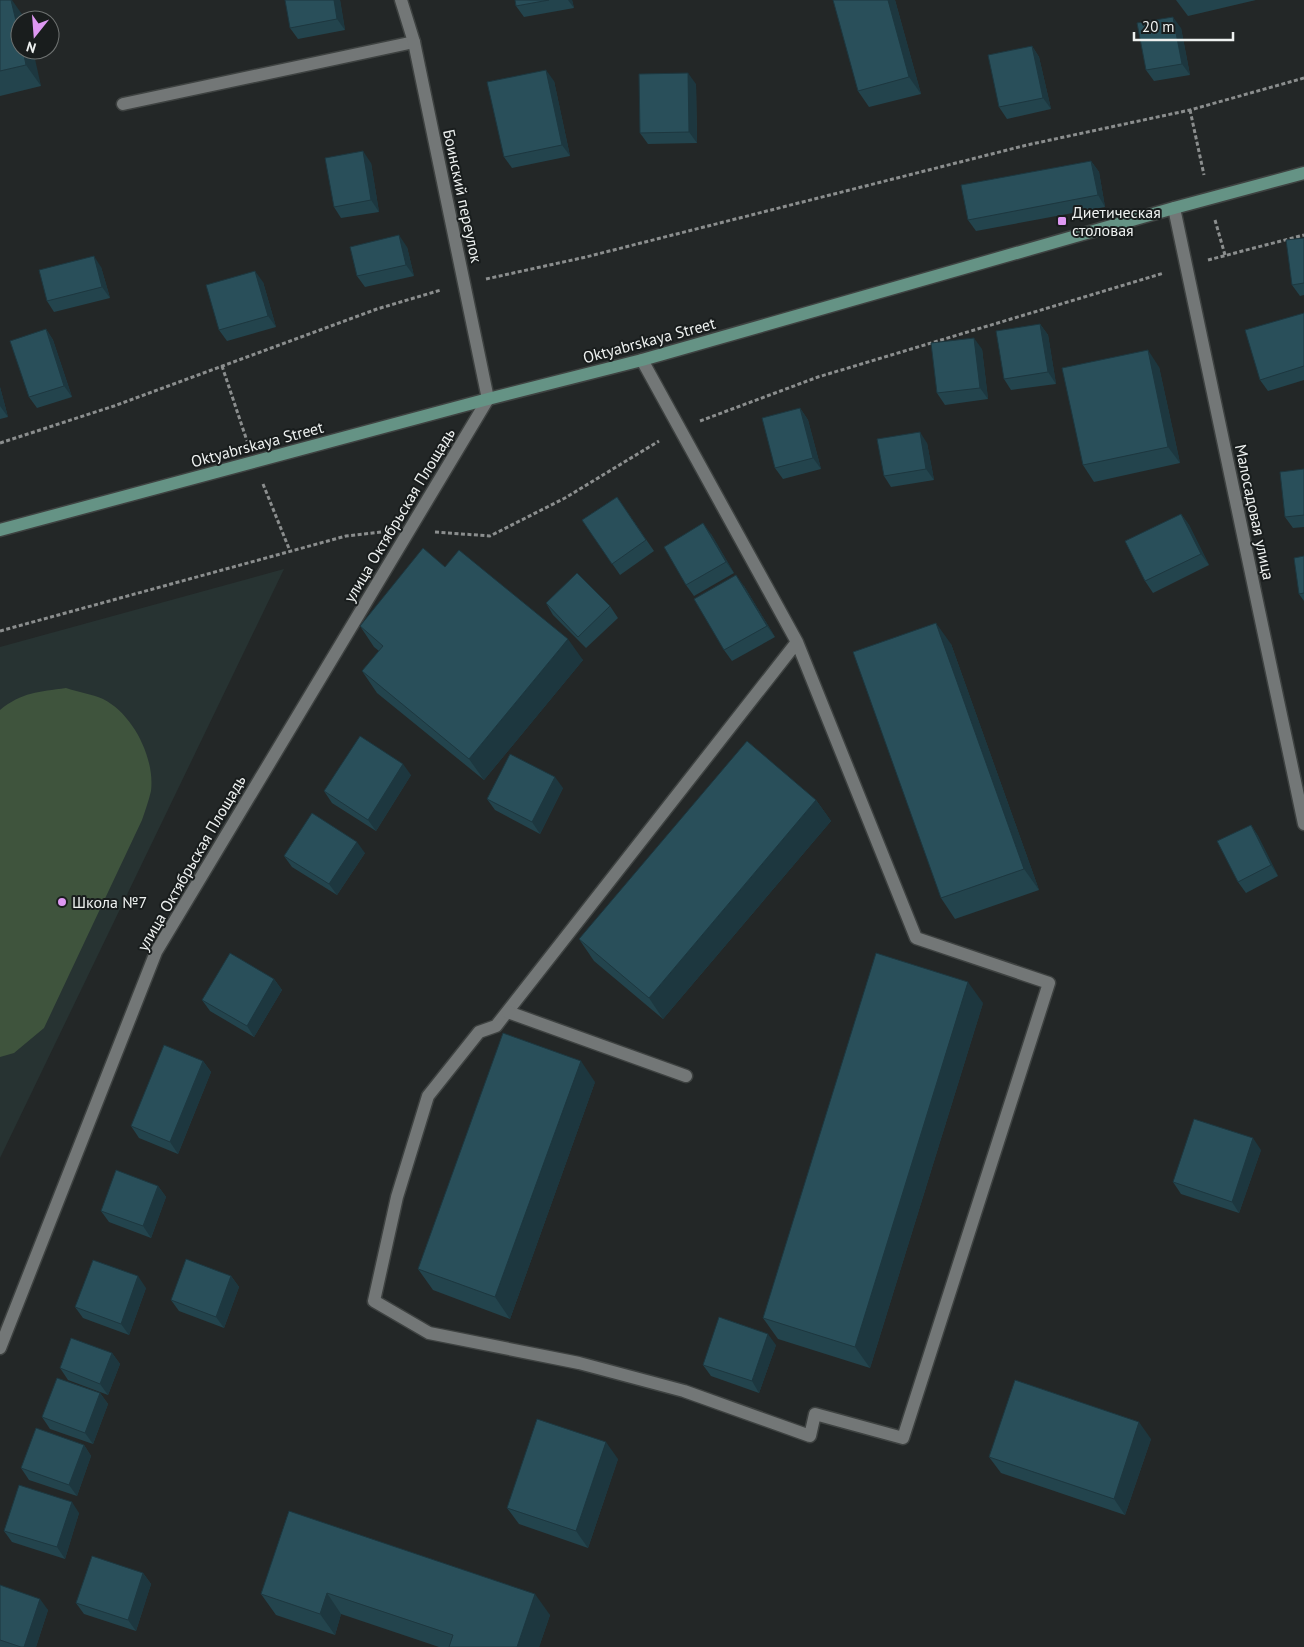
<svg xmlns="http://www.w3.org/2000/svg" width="1304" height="1647" font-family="'PT Sans',sans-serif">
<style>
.built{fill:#273332}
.green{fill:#3f543d}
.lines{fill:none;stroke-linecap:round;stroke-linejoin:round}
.lane-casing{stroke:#3e4241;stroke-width:15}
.street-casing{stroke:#3e4241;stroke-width:15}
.secondary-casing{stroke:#3e4241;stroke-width:15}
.path{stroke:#8b8e8e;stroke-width:3;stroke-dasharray:4 2.5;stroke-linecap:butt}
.lane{stroke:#737777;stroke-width:12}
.street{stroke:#737777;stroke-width:12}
.secondary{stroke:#659385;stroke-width:12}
.wall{fill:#23444d}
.shaded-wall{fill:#1d373f}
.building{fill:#294f5a;stroke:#1d373f}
.poi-dot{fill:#de98f2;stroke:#191d1d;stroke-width:2}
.labels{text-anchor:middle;stroke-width:4;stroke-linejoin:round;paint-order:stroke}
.street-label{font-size:16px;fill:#eef1f0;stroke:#191d1d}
.poi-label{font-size:16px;fill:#eef1f0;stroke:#191d1d;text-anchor:start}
</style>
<rect width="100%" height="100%" fill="#232727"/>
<polygon class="built" points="284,569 0,1158 0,647"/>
<path class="green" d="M66 688C78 692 92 694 103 699 133 714 155 758 151 791 149 800 145 811 142 820L44 1028 14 1053 0 1057V710C22 692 39 692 66 688Z"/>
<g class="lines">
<defs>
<g id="lane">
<polyline points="123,104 414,42"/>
<polyline points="642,360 797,642 916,938 1049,983 903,1438 815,1414 810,1436 684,1391 579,1363 429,1333 374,1301 397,1197 428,1096 479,1032 496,1026 797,642"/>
<polyline points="508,1012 686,1076"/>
</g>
<g id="street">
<polyline points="1174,208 1304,824"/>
<polyline points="0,1348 156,952 488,399 414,42 401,0"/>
</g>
<polyline id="secondary" points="0,530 488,399 642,360 1174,208 1304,173"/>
</defs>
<use href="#lane" class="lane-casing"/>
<use href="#street" class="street-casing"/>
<use href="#secondary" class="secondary-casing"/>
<g class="path">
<polyline points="1190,110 1204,175"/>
<polyline points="1215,220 1225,255"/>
<polyline points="1208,260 1304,235"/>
<polyline points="486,279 586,257 1027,145 1190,110 1304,78"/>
<polyline points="222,366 247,441"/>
<polyline points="700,421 818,377 1164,273"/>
<polyline points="0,443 114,406 377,309 441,290"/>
<polyline points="263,484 290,551"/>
<polyline points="435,532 490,536 565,498 659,441"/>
<polyline points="0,631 346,536 382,532"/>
</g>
<use href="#lane" class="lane"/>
<use href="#street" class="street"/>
<use href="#secondary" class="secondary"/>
</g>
<g class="wall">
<polygon points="0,0 25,19 26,20 20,20 41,86 0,96"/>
<polygon points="340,0 345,30 298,39 290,28"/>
<polygon points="515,0 572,0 574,8 524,17 516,6"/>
<polygon points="895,0 921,94 869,107 858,91"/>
<polygon points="1176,0 1256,0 1188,16"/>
<polygon points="1181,28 1190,75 1154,81 1146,70"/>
<polygon points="1032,46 1039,57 1051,109 1007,119 999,107"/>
<polygon points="554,81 570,156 512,168 504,157"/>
<polygon points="696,84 697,143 648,144 640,133"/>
<polygon points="1091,161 1099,172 1105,207 976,231 968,220"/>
<polygon points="371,163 379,212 341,218 334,207"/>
<polygon points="1304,238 1304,295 1300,296 1292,285"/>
<polygon points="407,247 414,276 365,287 357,276"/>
<polygon points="101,267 110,298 54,312 47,301"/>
<polygon points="263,282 276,327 227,341 219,330"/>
<polygon points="1304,313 1304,380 1268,391 1260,380"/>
<polygon points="1040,324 1048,335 1056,384 1011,390 1004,379"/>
<polygon points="46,329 53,340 72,397 37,408 29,397"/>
<polygon points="982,349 988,399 945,405 937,393"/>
<polygon points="1159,367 1180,463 1094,482 1083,465"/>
<polygon points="0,387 8,417 0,419"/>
<polygon points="800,408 808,420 821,469 783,479 775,468"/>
<polygon points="927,443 934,480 891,487 884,476"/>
<polygon points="1304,469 1304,527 1293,528 1285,517"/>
<polygon points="617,497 654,551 620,575 582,520"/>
<polygon points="1181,514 1189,525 1209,565 1153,593 1145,581"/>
<polygon points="711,534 734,573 694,596 686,585"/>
<polygon points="1304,556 1304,601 1299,594"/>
<polygon points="445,567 583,660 484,780 377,693 362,671 379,651 374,647 360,626"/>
<polygon points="744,586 775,637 732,661 724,650"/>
<polygon points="546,603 610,606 618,618 586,648 553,615"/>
<polygon points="951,644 1039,890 955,919 941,898"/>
<polygon points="411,775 376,831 332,803 324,791"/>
<polygon points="563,788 540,834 495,810 487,799"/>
<polygon points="816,800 831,821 663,1019 594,961 579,939"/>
<polygon points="1251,825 1258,836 1278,876 1246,893 1238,882"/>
<polygon points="365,853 337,895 292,867 284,856"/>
<polygon points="274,979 282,990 254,1037 210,1011 202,1000"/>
<polygon points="983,1003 870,1368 778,1339 763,1318"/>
<polygon points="203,1061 211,1072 178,1154 139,1138 131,1126"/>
<polygon points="595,1082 510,1319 433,1290 418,1269"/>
<polygon points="1261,1150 1239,1213 1181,1194 1173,1182"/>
<polygon points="158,1186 166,1197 151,1238 109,1222 101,1211"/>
<polygon points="231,1276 239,1287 224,1328 179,1311 171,1300"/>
<polygon points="146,1288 129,1335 83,1318 75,1307"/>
<polygon points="776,1345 759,1393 711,1376 703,1365"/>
<polygon points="112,1353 120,1364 108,1395 68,1380 60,1368"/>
<polygon points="100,1393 108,1404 93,1444 50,1429 42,1417"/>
<polygon points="1151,1439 1125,1515 1001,1473 989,1457"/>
<polygon points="84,1445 91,1456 77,1496 29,1480 21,1468"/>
<polygon points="618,1459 588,1548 519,1524 507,1508"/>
<polygon points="289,1511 550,1615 539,1647 439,1647 341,1614 335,1635 276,1615 261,1594"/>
<polygon points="79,1513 65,1559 12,1542 4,1531"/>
<polygon points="143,1573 151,1584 136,1631 84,1614 76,1603"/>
<polygon points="0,1585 48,1610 36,1647 0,1647"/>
</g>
<g class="shaded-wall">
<polygon points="11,0 12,0 26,20 20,20 20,38"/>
<polygon points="334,0 340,0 345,30 337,19"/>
<polygon points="568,0 572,0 574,8"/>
<polygon points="888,0 895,0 921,94 909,77"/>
<polygon points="1173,17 1181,28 1190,75 1182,64"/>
<polygon points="1032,46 1039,57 1051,109 1043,98"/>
<polygon points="23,50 33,50 41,86 26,65"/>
<polygon points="546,70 554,81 570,156 562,145"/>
<polygon points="688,73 696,84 697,143 689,132"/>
<polygon points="363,151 371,163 379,212 371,200"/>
<polygon points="1091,161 1099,172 1105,207 1098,195"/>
<polygon points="399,235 407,247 414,276 406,265"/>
<polygon points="94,256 101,267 110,298 102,287"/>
<polygon points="255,271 263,282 276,327 268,316"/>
<polygon points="1040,324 1048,335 1056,384 1048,372"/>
<polygon points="46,329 53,340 72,397 64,386"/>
<polygon points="974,338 982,349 988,399 980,388"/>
<polygon points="1148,350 1159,367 1180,463 1168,447"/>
<polygon points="0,387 8,417 0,406"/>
<polygon points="800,408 808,420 821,469 813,458"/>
<polygon points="920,432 927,443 934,480 926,469"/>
<polygon points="1181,514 1189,525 1209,565 1201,554"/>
<polygon points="703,523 711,534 734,573 726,562"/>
<polygon points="736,575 744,586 775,637 767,626"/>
<polygon points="936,623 951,644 1039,890 1024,869"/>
<polygon points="568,639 583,660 484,780 469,759"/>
<polygon points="403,764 411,775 376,831 368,820"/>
<polygon points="555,777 563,788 540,834 532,822"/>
<polygon points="816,800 831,821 663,1019 649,998"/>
<polygon points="1251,825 1258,836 1278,876 1271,865"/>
<polygon points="357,842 365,853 337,895 329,884"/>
<polygon points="274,979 282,990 254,1037 247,1026"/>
<polygon points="968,982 983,1003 870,1368 855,1347"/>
<polygon points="203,1061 211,1072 178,1154 170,1142"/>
<polygon points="581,1061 595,1082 510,1319 495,1297"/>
<polygon points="1253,1138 1261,1150 1239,1213 1232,1202"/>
<polygon points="158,1186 166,1197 151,1238 143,1226"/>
<polygon points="138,1276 146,1288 129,1335 121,1324"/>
<polygon points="231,1276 239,1287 224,1328 216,1317"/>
<polygon points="768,1334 776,1345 759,1393 752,1381"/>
<polygon points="112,1353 120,1364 108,1395 100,1384"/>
<polygon points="100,1393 108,1404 93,1444 85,1433"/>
<polygon points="1139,1422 1151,1439 1125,1515 1114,1499"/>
<polygon points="606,1442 618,1459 588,1548 576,1531"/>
<polygon points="84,1445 91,1456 77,1496 69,1485"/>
<polygon points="72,1502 79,1513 65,1559 57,1547"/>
<polygon points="143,1573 151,1584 136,1631 128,1620"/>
<polygon points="327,1593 341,1614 335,1635 320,1614"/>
<polygon points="535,1594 550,1615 539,1647 517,1647"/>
<polygon points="40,1599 48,1610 36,1647 24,1647"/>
</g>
<g class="building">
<polygon points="0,0 11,0 20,38 20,50 23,50 26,65 0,71"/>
<polygon points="285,0 334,0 337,19 290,28"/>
<polygon points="515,0 549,0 516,6"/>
<polygon points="833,0 888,0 909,77 858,91"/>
<polygon points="1173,17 1182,64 1146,70 1137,23"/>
<polygon points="1032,46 1043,98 999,107 988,55"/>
<polygon points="546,70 562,145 504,157 487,82"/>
<polygon points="688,73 689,132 640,133 639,74"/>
<polygon points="363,151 371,200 334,207 325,158"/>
<polygon points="1091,161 1098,195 968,220 961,185"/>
<polygon points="399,235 406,265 357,276 350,247"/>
<polygon points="1304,238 1304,283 1292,285 1286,240"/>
<polygon points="94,256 102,287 47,301 39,270"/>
<polygon points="255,271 268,316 219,330 206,285"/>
<polygon points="1304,313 1304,366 1260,380 1245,330"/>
<polygon points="1040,324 1048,372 1004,379 996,331"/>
<polygon points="46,329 64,386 29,397 10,341"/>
<polygon points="974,338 980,388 937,393 931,343"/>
<polygon points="1148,350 1168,447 1083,465 1062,368"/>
<polygon points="800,408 813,458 775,468 762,418"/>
<polygon points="920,432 926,469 884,476 877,439"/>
<polygon points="1304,469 1304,515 1285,517 1280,472"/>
<polygon points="617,497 646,540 612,564 582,520"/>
<polygon points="1181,514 1201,554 1145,581 1125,541"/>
<polygon points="703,523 726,562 686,585 664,547"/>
<polygon points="423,548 445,567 459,550 568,639 469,759 362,671 383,646 360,626"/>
<polygon points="1304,556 1304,593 1299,594 1294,558"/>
<polygon points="577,573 610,606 578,637 546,603"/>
<polygon points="736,575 767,626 724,650 694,599"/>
<polygon points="936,623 1024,869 941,898 853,652"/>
<polygon points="360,736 403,764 368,820 324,791"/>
<polygon points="747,741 816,800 649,998 579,939"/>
<polygon points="510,754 555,777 532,822 487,799"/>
<polygon points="312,813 357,842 329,884 284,856"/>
<polygon points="1251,825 1271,865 1238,882 1217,841"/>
<polygon points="230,953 274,979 247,1026 202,1000"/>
<polygon points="876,953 968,982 855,1347 763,1318"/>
<polygon points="503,1033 581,1061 495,1297 418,1269"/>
<polygon points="164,1045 203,1061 170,1142 131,1126"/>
<polygon points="1194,1119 1253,1138 1232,1202 1173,1182"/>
<polygon points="116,1170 158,1186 143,1226 101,1211"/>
<polygon points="186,1259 231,1276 216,1317 171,1300"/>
<polygon points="93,1260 138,1276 121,1324 75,1307"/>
<polygon points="719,1317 768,1334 752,1381 703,1365"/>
<polygon points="71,1338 112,1353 100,1384 60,1368"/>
<polygon points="57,1378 100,1393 85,1433 42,1417"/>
<polygon points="1015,1380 1139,1422 1114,1499 989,1457"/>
<polygon points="537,1419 606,1442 576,1531 507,1508"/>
<polygon points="36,1428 84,1445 69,1485 21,1468"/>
<polygon points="19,1485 72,1502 57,1547 4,1531"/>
<polygon points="289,1511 535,1594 517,1647 449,1647 453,1635 327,1593 320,1614 261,1594"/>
<polygon points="92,1556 143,1573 128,1620 76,1603"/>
<polygon points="0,1585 40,1599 24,1647 21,1647 0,1640"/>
</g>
<g class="poi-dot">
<rect x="1057" y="216" width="10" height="10" rx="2.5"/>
<circle cx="62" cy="902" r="5"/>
</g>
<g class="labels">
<g class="street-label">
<text transform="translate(463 196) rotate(78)" y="6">Боинский переулок</text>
<text transform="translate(649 340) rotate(-15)" y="6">Oktyabrskaya Street</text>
<text transform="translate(257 444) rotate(-15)" y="6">Oktyabrskaya Street</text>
<text transform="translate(1255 512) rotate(78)" y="6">Малосадовая улица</text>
<text transform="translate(399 515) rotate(-59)" y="6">улица Октябрьская Площадь</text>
<text transform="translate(191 863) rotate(-60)" y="6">улица Октябрьская Площадь</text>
</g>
<g class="poi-label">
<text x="1072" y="218">Диетическая<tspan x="1072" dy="18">столовая</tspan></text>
<text x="72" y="908">Школа №7</text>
</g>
</g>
<g transform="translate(35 35) rotate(197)"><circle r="24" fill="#191d1d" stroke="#6e7271"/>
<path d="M0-4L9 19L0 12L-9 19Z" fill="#de98f2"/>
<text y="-8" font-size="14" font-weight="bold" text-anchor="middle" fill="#eef1f0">N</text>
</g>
<path d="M1134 32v8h99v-8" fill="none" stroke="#eef1f0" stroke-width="2.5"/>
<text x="1142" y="32" font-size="15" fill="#eef1f0" stroke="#191d1d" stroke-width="4" paint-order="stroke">20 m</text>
</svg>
